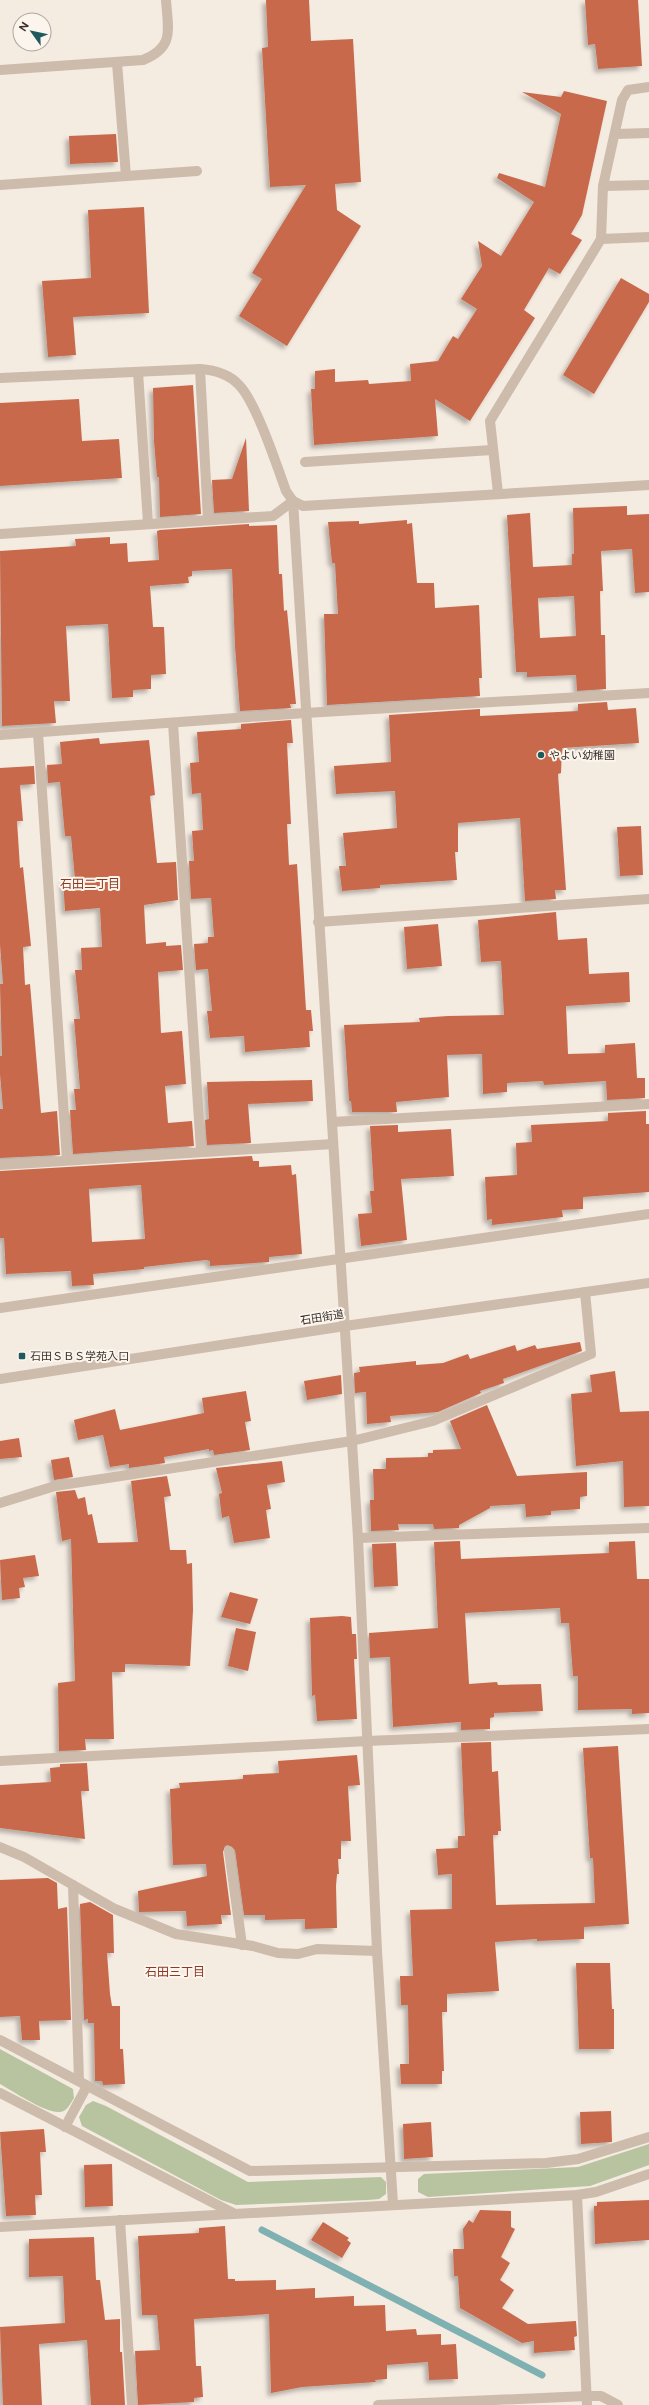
<svg xmlns="http://www.w3.org/2000/svg" width="649" height="2405" font-family="Figtree,'Noto Sans JP',sans-serif">
<style>
.park{fill:#b8c4a0}
.lines{fill:none;stroke-linecap:round;stroke-linejoin:round}
.stream{stroke:#7fb0b2;stroke-width:7}
.building{fill:#c8694b;fill-rule:evenodd;filter:url(#shadow)}
.service{stroke:#cdbbac;stroke-width:10}
.minor{stroke:#cdbbac;stroke-width:10}
.tertiary{stroke:#cdbbac;stroke-width:10}
.poi-dot{fill:#1f5a5e;stroke:#fbf5ee;stroke-width:1.5}
.labels{text-anchor:middle;stroke-width:4;stroke-linejoin:round;paint-order:stroke}
.poi-label{font-size:11px;fill:#3b302b;stroke:#fbf5ee;text-anchor:start}
.street-label{font-size:11px;fill:#3b302b;stroke:#fbf5ee}
.neighbourhood-label{font-size:12px;fill:#8c3b22;stroke:#fbf5ee}
</style>
<defs>
<filter id="shadow"><feDropShadow dx="-3.5" dy="3.5" stdDeviation="2" flood-color="#0004"/></filter>
</defs>
<rect width="100%" height="100%" fill="#f4ebe1"/>
<g class="park">
<path d="M0 2049 73 2089 74 2098C70 2104 67 2112 59 2112 45 2113 13 2091 0 2084Z"/>
<polygon points="93,2101 106,2106 248,2182 381,2177 386,2182 386,2194 379,2199 368,2200 236,2205 221,2200 82,2126 79,2117 86,2105"/>
<polygon points="649,2144 649,2165 590,2186 428,2197 418,2192 418,2179 424,2174 578,2167"/>
</g>
<g class="lines">
<polyline class="stream" points="262,2230 542,2375"/>
</g>
<g class="building">
<polygon points="266,0 309,0 311,41 353,39 361,182 335,184 337,210 361,226 287,346 239,316 262,279 252,273 306,185 270,187 262,48 268,47"/>
<polygon points="585,0 638,0 642,66 598,69 595,44 588,45"/>
<polygon points="564,91 607,101 582,215 571,234 582,240 560,274 549,268 524,310 535,318 470,421 435,399 438,436 314,445 311,389 315,389 315,371 335,369 335,382 368,380 369,384 411,381 410,364 438,361 453,336 458,339 477,309 461,299 482,266 478,241 501,256 534,202 497,178 499,173 545,187 561,114 522,92 561,97"/>
<polygon points="116,134 118,162 70,164 69,136"/>
<polygon points="144,207 149,313 73,317 76,355 48,357 42,281 91,278 88,210"/>
<polygon points="621,278 649,294 649,302 594,394 563,375"/>
<polygon points="193,385 201,514 160,517 159,477 157,477 154,441 153,388"/>
<polygon points="79,399 82,441 119,439 122,478 0,486 0,403"/>
<polygon points="246,438 249,511 214,513 212,480 232,479"/>
<path d="M627 506V515L649 514V592L635 593 632 549 601 551 603 591H600L601 635H605L606 689 577 691 576 675 527 677V672H516L507 515 530 513 533 567 572 565V554H574L573 508ZM574 596 576 636 540 638 538 598Z"/>
<polygon points="407,520 407,524 412,523 417,583 434,583 435,608 479,605 482,678 479,678 480,696 327,705 324,614 338,614 335,563 332,563 328,522 359,521 359,524"/>
<polygon points="249,524 249,526 277,525 279,574 282,574 284,611 287,610 296,704 290,704 291,708 240,711 235,646 232,569 192,571 192,576 188,577 189,583 150,586 153,627 164,627 166,674 151,675 151,689 133,690 133,697 112,698 108,624 66,626 70,701 54,701 56,723 2,726 0,551 76,546 75,539 110,537 110,544 127,543 128,562 159,560 157,531 160,530"/>
<polygon points="607,702 608,710 636,708 639,743 562,748 561,773 558,774 566,890 555,890 556,899 525,901 520,818 458,823 458,852 455,852 457,880 380,885 380,888 342,891 339,866 346,866 343,833 397,828 395,791 336,794 334,766 391,762 389,715 480,709 480,716 578,711 578,704"/>
<polygon points="291,720 293,743 287,743 291,824 287,824 289,865 297,864 306,1010 311,1010 313,1031 309,1031 310,1047 245,1052 244,1036 210,1038 207,1011 212,1011 208,969 196,970 194,944 208,943 208,937 214,937 211,898 191,899 189,861 194,861 192,831 203,830 201,793 192,794 190,763 199,762 197,732 241,729 241,724"/>
<polygon points="99,738 100,744 149,740 155,795 150,796 157,863 176,862 178,900 144,905 146,944 166,942 166,946 181,945 183,970 158,972 161,1033 182,1031 186,1084 165,1086 168,1123 192,1121 194,1146 73,1154 70,1110 76,1110 74,1089 80,1089 74,1019 80,1019 75,970 82,970 81,948 102,947 100,908 65,911 63,880 75,879 71,836 65,836 60,782 48,783 47,765 62,764 60,742"/>
<polygon points="34,766 35,784 20,785 23,821 17,821 20,868 23,867 31,946 23,947 25,985 30,984 41,1113 57,1111 60,1155 0,1158 0,1109 3,1109 0,1074 0,1056 2,1056 0,984 3,984 0,944 0,768"/>
<polygon points="641,826 643,875 620,876 617,827"/>
<polygon points="556,912 558,940 587,938 589,974 629,972 630,1002 566,1006 568,1054 605,1053 605,1045 635,1043 637,1078 645,1078 645,1098 607,1100 606,1081 544,1085 543,1081 507,1083 507,1092 483,1094 482,1054 447,1055 449,1097 396,1102 397,1112 352,1112 351,1101 349,1101 344,1025 420,1022 419,1018 448,1016 504,1015 501,961 481,962 478,920"/>
<polygon points="438,924 442,966 407,969 404,927"/>
<polygon points="312,1080 313,1101 248,1104 251,1143 207,1145 205,1120 209,1119 207,1082"/>
<polygon points="646,1111 646,1124 649,1124 649,1192 583,1197 583,1209 562,1210 563,1217 492,1225 492,1219 487,1220 485,1177 517,1175 516,1143 532,1142 531,1125 608,1121 608,1113"/>
<polygon points="398,1125 398,1132 451,1129 454,1176 401,1179 407,1240 361,1246 358,1214 372,1213 370,1191 374,1191 370,1126"/>
<path d="M252 1156 253 1161H259V1167L291 1165 292 1175 296 1174 302 1254 269 1257V1262L210 1266V1261L206 1260 144 1267V1269L93 1274 94 1285 72 1286 71 1271 6 1274 4 1238H0V1171ZM141 1185 145 1239 92 1242 89 1189Z"/>
<polygon points="580,1342 582,1351 503,1379 504,1383 480,1391 481,1393 438,1412 390,1416 391,1422 367,1424 366,1392 355,1393 354,1373 360,1372 359,1367 416,1361 416,1365 443,1363 468,1354 470,1359 515,1345 517,1351 535,1345 537,1349"/>
<polygon points="615,1371 620,1412 649,1411 649,1506 624,1507 623,1461 576,1466 571,1394 592,1392 590,1375"/>
<polygon points="341,1375 342,1394 307,1400 304,1381"/>
<polygon points="246,1391 251,1421 245,1422 250,1450 214,1455 213,1450 209,1451 209,1449 164,1457 165,1463 129,1468 129,1464 110,1467 103,1435 78,1440 74,1420 115,1409 120,1430 204,1413 202,1398"/>
<polygon points="487,1405 517,1476 587,1472 587,1496 580,1497 580,1509 551,1511 551,1515 526,1517 525,1504 490,1506 490,1508 459,1525 459,1528 434,1529 433,1524 398,1524 399,1530 371,1531 370,1500 374,1500 373,1469 386,1469 386,1458 428,1457 428,1453 433,1453 433,1450 461,1449 450,1421"/>
<polygon points="19,1438 22,1457 0,1459 0,1441"/>
<polygon points="69,1457 73,1477 54,1480 51,1460"/>
<polygon points="282,1461 285,1482 267,1485 271,1509 266,1510 270,1538 234,1543 229,1516 222,1518 219,1494 222,1493 216,1468"/>
<polygon points="167,1476 171,1496 164,1497 170,1550 186,1550 187,1564 192,1563 193,1610 190,1666 125,1664 125,1672 112,1672 114,1739 85,1739 86,1750 59,1751 58,1683 75,1681 71,1539 62,1541 56,1492 75,1490 78,1499 85,1497 88,1515 92,1514 98,1543 138,1542 131,1481"/>
<polygon points="460,1541 461,1559 609,1553 609,1542 635,1541 637,1579 649,1579 649,1713 632,1714 632,1709 578,1710 578,1676 573,1676 569,1623 561,1623 560,1608 465,1613 469,1684 497,1682 498,1685 541,1684 543,1711 494,1713 494,1717 490,1718 490,1729 461,1730 461,1722 393,1727 390,1657 370,1658 369,1633 438,1628 434,1542"/>
<polygon points="396,1543 398,1586 374,1587 372,1544"/>
<polygon points="35,1555 39,1576 23,1578 25,1587 19,1588 20,1598 2,1600 0,1560"/>
<polygon points="230,1592 258,1599 250,1624 221,1617"/>
<polygon points="342,1616 351,1617 352,1634 356,1634 357,1659 354,1659 357,1719 317,1721 315,1695 312,1696 310,1618"/>
<polygon points="236,1628 256,1632 248,1671 228,1666"/>
<polygon points="491,1742 492,1772 498,1771 501,1831 498,1831 498,1835 493,1835 496,1905 595,1903 593,1858 590,1858 583,1748 618,1746 629,1924 584,1927 584,1939 537,1941 537,1939 495,1942 499,1991 447,1994 447,2012 442,2012 444,2071 442,2071 442,2084 401,2084 400,2064 409,2064 408,2005 401,2005 400,1976 413,1976 410,1910 452,1909 452,1874 438,1875 436,1849 458,1848 458,1836 465,1836 461,1743"/>
<polygon points="357,1755 360,1785 348,1786 351,1841 341,1841 341,1859 338,1859 339,1874 337,1874 336,1886 337,1928 305,1929 305,1919 265,1920 265,1915 244,1915 235,1850 228,1845 225,1846 223,1852 231,1915 221,1915 222,1924 187,1926 186,1911 139,1912 138,1891 207,1876 206,1864 173,1865 170,1789 180,1788 179,1783 243,1779 243,1775 279,1773 278,1761"/>
<polygon points="87,1763 89,1791 81,1791 85,1839 0,1828 0,1785 51,1782 50,1768 60,1767 60,1764"/>
<polygon points="48,1878 57,1883 58,1909 67,1907 71,2020 39,2021 40,2040 22,2040 20,2016 0,2017 0,1880"/>
<polygon points="90,1902 113,1915 114,1953 107,1953 110,1994 112,2006 120,2006 120,2049 123,2049 125,2084 103,2085 102,2081 95,2081 94,2023 88,2023 88,2019 84,2020 80,1904"/>
<polygon points="576,1963 610,1963 612,2009 614,2009 614,2049 579,2049"/>
<polygon points="611,2111 612,2142 581,2144 580,2112"/>
<polygon points="431,2122 433,2157 404,2159 403,2124"/>
<polygon points="44,2129 46,2152 40,2152 42,2195 35,2195 36,2215 6,2216 0,2132"/>
<polygon points="112,2164 113,2206 85,2207 84,2165"/>
<polygon points="649,2200 649,2240 595,2244 594,2206 597,2206 597,2202"/>
<polygon points="480,2210 511,2211 511,2227 515,2229 501,2257 510,2263 500,2280 514,2290 502,2308 528,2324 576,2321 577,2336 574,2337 575,2350 534,2353 534,2341 522,2343 460,2308 458,2276 454,2276 453,2249 464,2249 463,2229 469,2220 473,2223"/>
<polygon points="323,2222 349,2238 347,2240 351,2243 342,2258 311,2240"/>
<polygon points="225,2226 228,2279 235,2279 235,2281 276,2280 276,2290 315,2288 315,2298 354,2296 354,2306 385,2305 386,2331 416,2329 417,2335 441,2334 441,2345 456,2344 458,2379 429,2380 428,2362 387,2365 387,2379 375,2380 376,2382 302,2387 271,2393 269,2314 194,2319 196,2366 201,2366 203,2397 194,2398 194,2402 138,2405 135,2351 160,2350 157,2315 142,2315 138,2236 199,2233 199,2228"/>
<polygon points="94,2237 96,2280 100,2280 105,2320 120,2319 120,2352 122,2352 125,2405 91,2405 87,2340 39,2344 42,2405 3,2405 0,2327 65,2323 63,2276 29,2277 29,2239"/>
</g>
<g class="lines">
<g class="service">
<polyline points="615,134 649,133"/>
<polyline points="603,186 649,185"/>
<polyline points="601,239 649,237"/>
<polyline points="305,462 492,450"/>
<polyline points="498,493 490,421 601,239 603,186 622,100 628,90 649,87"/>
</g>
<g class="minor">
<polyline points="117,63 126,176"/>
<path d="M0 70 143 60C175 47 168 30 166 0"/>
<polyline points="0,185 197,171"/>
<polyline points="200,369 208,520"/>
<polyline points="138,372 148,523"/>
<path d="M0 378 200 369C214 370 229 374 239 385 256 402 277 466 286 491L293 501 303 506 649 485"/>
<polyline points="293,501 358,1538 377,1951 393,2204"/>
<polyline points="0,534 273,516 293,501"/>
<polyline points="173,723 201,1151"/>
<polyline points="38,733 67,1160"/>
<polyline points="0,735 305,713 649,693"/>
<polyline points="318,922 649,899"/>
<polyline points="332,1122 649,1104"/>
<polyline points="0,1165 333,1144"/>
<polyline points="0,1308 649,1214"/>
<polyline points="0,1503 55,1486 352,1441 433,1421 591,1354 585,1292"/>
<polyline points="358,1538 649,1528"/>
<polyline points="0,1761 367,1741 649,1729"/>
<polyline points="0,1847 24,1857 115,1909 176,1934 253,1946 278,1953 298,1954 317,1949 377,1951"/>
<polyline points="229,1851 242,1945"/>
<polyline points="73,1885 79,2081"/>
<polyline points="0,2040 250,2171 546,2163 578,2159 649,2137"/>
<polyline points="0,2093 233,2213"/>
<polyline points="65,2127 87,2086"/>
<polyline points="577,2195 587,2405"/>
<polyline points="120,2220 132,2405"/>
<polyline points="0,2227 577,2195 596,2192 649,2174"/>
<polyline points="378,2405 587,2396 601,2396 618,2405"/>
</g>
<polyline class="tertiary" points="0,1379 345,1326 649,1283"/>
</g>
<g class="poi-dot">
<circle cx="541" cy="755" r="4"/>
<rect x="18" y="1352" width="8" height="8" rx="2"/>
</g>
<g class="labels">
<g class="poi-label">
<text x="549" y="759">やよい幼稚園</text>
<text x="30" y="1360">石田ＳＢＳ学苑入口</text>
</g>
<g class="street-label">
<text transform="translate(322 1317) rotate(-9)" y="4">石田街道</text>
</g>
<g class="neighbourhood-label">
<text x="90" y="888">石田二丁目</text>
<text x="175" y="1976">石田三丁目</text>
</g>
</g>
<g transform="translate(32 32) rotate(303)"><circle r="19" fill="#fbf5ee" stroke="#aea6a0"/>
<path d="M0-3L7 15L0 10L-7 15Z" fill="#1f5a5e"/>
<text y="-6" font-size="11" font-weight="bold" text-anchor="middle" fill="#3b302b">N</text>
</g>
</svg>
